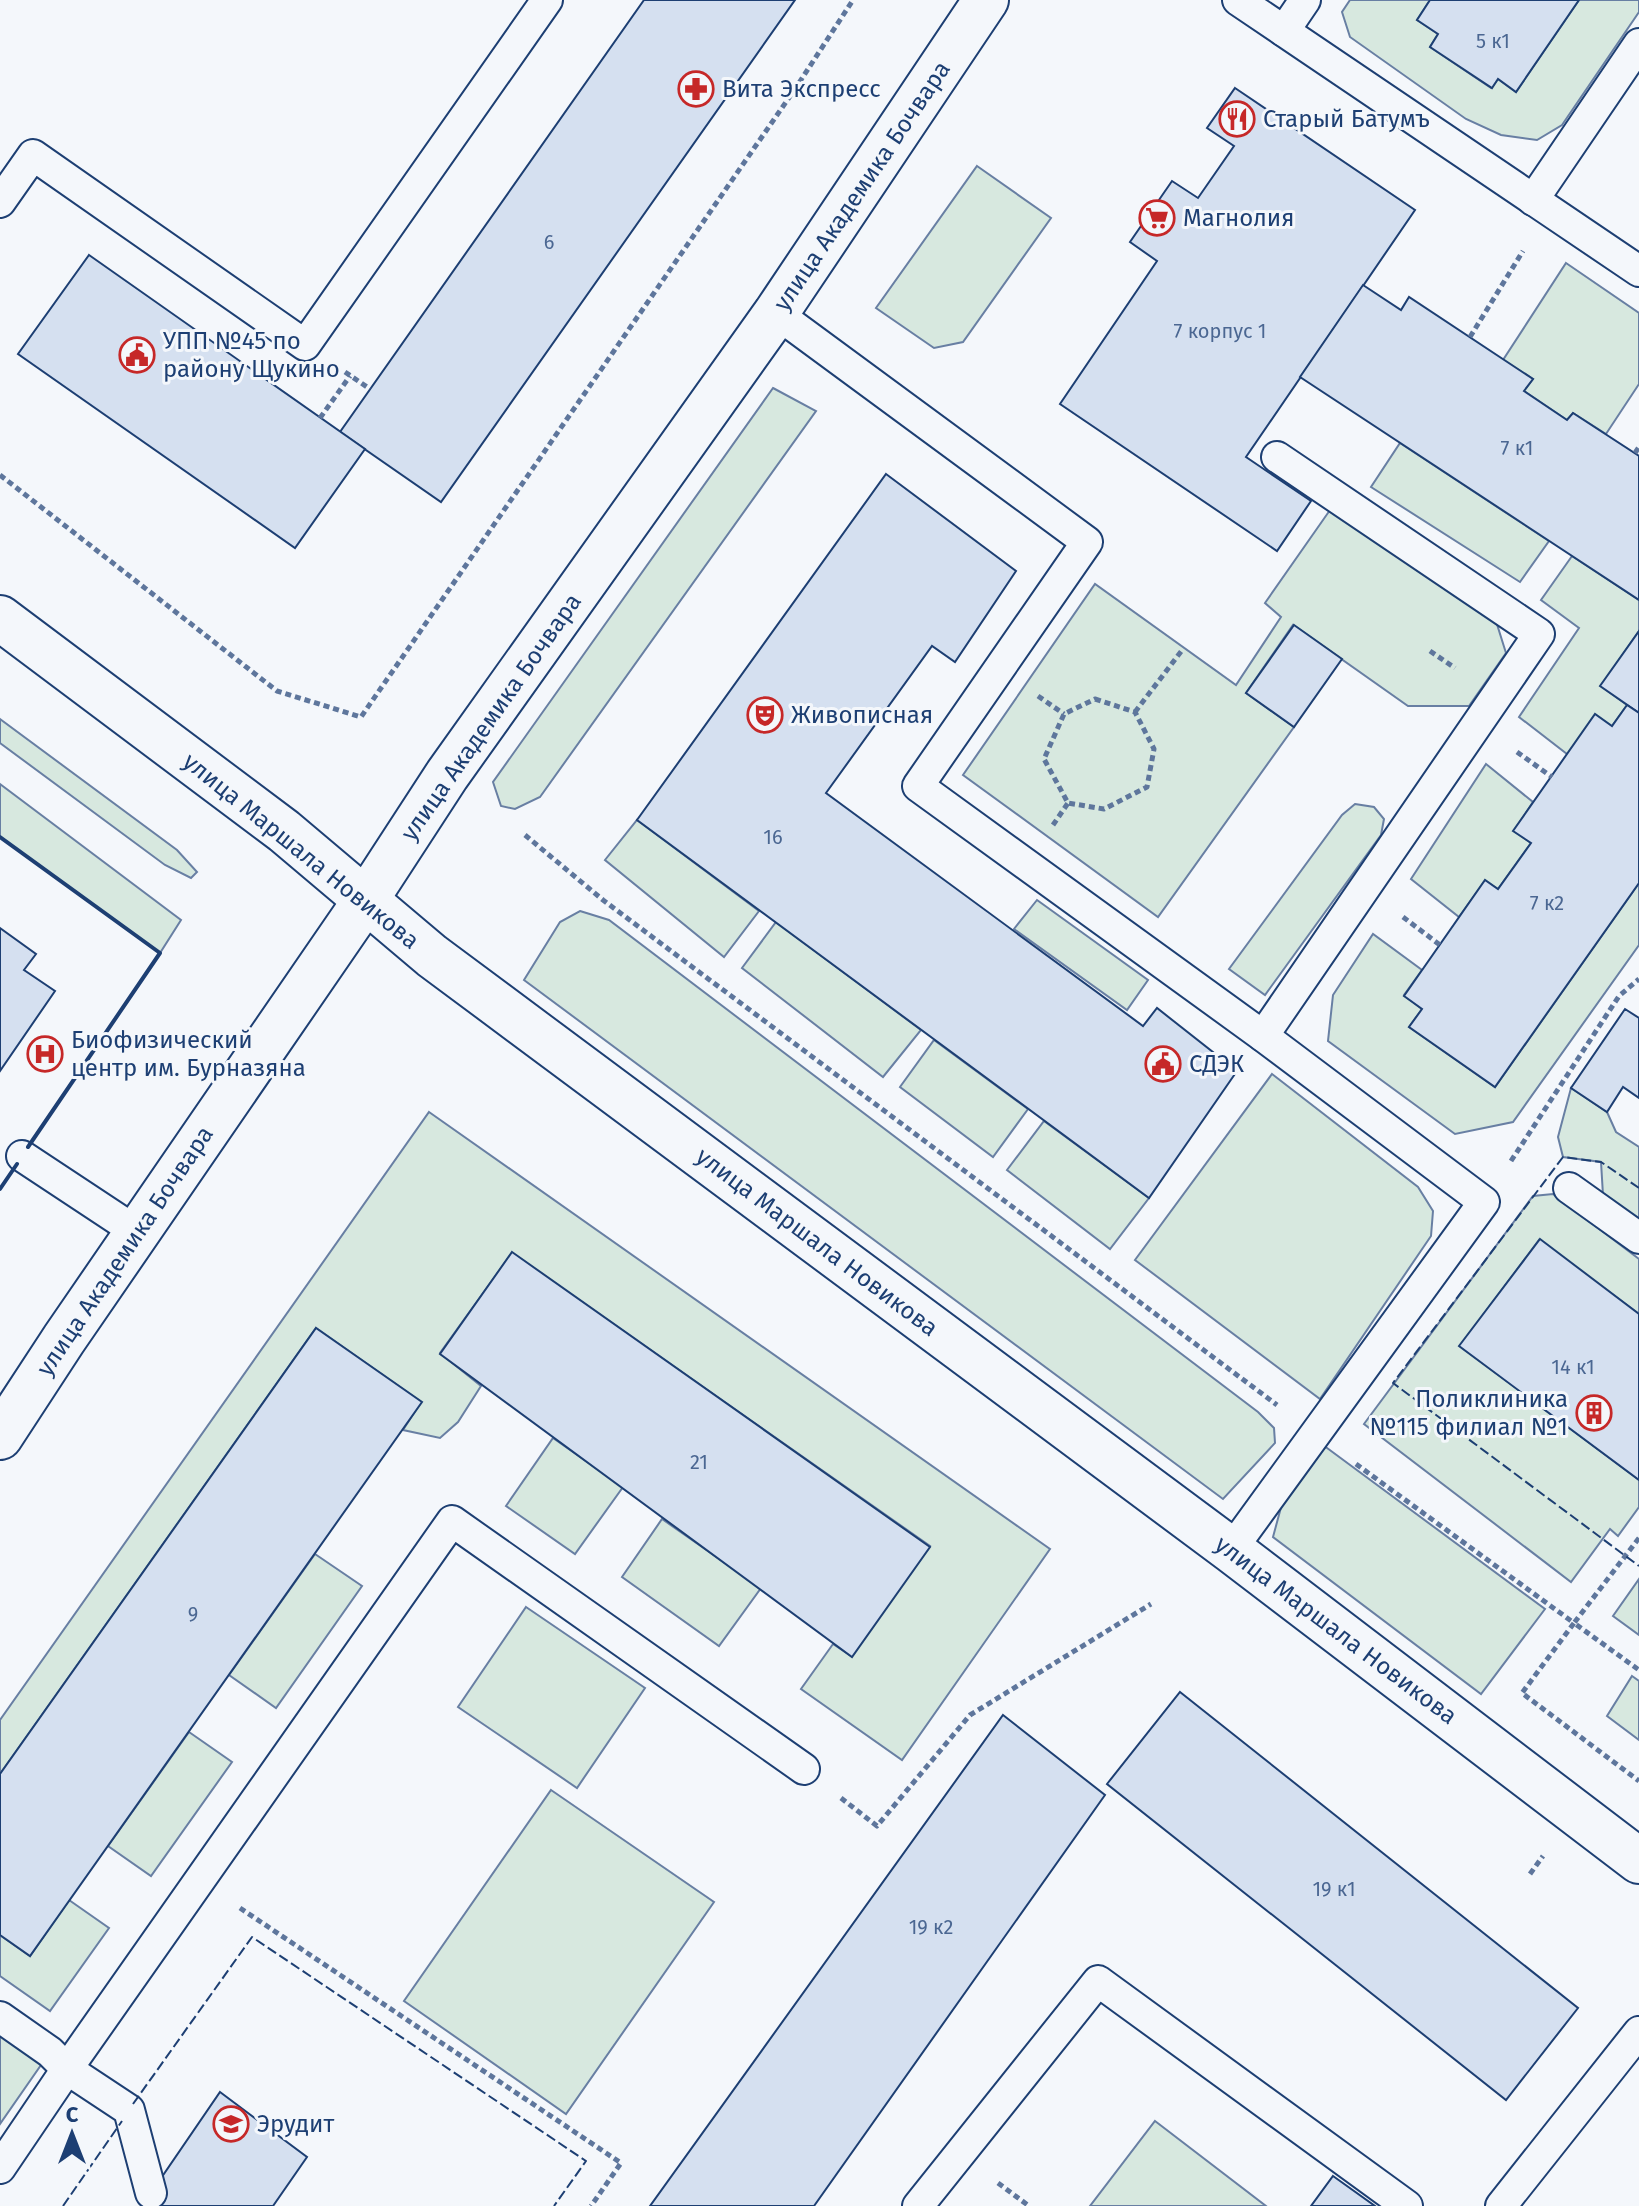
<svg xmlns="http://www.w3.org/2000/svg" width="1639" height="2206" font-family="'Fira Sans',sans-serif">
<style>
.green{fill:#d7e8df;stroke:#687fa3;stroke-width:2}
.building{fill:#d5e0f0;stroke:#1d3f73;stroke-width:2}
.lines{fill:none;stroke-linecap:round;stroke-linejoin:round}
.service-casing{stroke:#1d3f73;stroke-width:34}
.tertiary-casing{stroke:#1d3f73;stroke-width:48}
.path{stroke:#5e769c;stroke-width:5;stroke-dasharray:6 4;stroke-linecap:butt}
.service{stroke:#f4f7fb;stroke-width:30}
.tertiary{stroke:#f4f7fb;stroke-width:44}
.fence{stroke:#1d3f73;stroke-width:2;stroke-dasharray:10 4;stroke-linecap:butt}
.wall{stroke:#1d3f73;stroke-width:4}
.labels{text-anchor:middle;stroke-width:6;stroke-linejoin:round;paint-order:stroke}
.number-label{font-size:20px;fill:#4b6792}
.poi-label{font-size:24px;fill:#1d3f73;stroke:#f4f7fb;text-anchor:start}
.street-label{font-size:24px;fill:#1d3f73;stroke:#f4f7fb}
</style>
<rect width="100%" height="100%" fill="#f4f7fb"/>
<g class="green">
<polygon points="1350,0 1430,0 1417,20 1438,34 1430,47 1491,88 1498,79 1516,92 1579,0 1639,0 1639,12 1562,125 1537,140 1501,135 1466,119 1350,37 1342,12"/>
<polygon points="977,166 1051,218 963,342 934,348 876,308"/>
<polygon points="1566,263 1639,313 1639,384 1606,434 1573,413 1567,420 1524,391 1533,379 1503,360"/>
<polygon points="773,388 816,411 540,797 515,809 501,806 493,782"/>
<polygon points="1400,443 1549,541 1520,582 1371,487"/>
<polygon points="1330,510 1495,618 1506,653 1469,706 1408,706 1293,625 1246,693 1294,727 1158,917 963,775 1095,584 1236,685 1281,617 1265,603"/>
<polygon points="1572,556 1639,600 1639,631 1601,686 1627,705 1612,726 1567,754 1519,717 1579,628 1541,600"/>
<polygon points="0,719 177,850 197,872 191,878 165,865 0,743"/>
<polygon points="1486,764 1533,802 1514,831 1531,843 1498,889 1485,881 1459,917 1411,879"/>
<polygon points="0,784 181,920 160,953 0,837"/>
<polygon points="1355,804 1374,807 1384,819 1381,835 1265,995 1229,969 1342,815"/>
<polygon points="637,820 759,911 724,957 605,860"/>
<polygon points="1639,883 1639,945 1513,1122 1455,1134 1328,1041 1333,995 1373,934 1422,970 1404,995 1422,1009 1409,1027 1495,1087"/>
<polygon points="1037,900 1148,980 1127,1010 1014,929"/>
<polygon points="580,911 609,920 1258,1412 1274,1428 1275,1443 1223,1499 524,980 560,922"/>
<polygon points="776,922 921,1030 883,1077 742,968"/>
<polygon points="934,1040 1028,1109 993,1157 900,1087"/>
<polygon points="1272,1074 1418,1187 1433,1211 1431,1236 1320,1399 1135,1260"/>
<polygon points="1571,1088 1607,1112 1616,1132 1639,1147 1639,1220 1603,1195 1601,1162 1563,1157 1558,1137"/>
<polygon points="429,1112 1050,1549 902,1760 801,1689 833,1644 851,1656 930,1546 512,1253 440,1353 481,1386 458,1422 440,1438 403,1430 421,1402 316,1328 0,1774 0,1720"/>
<polygon points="1044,1121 1149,1198 1110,1249 1007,1170"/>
<polygon points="1553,1194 1639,1259 1639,1314 1539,1240 1460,1346 1639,1480 1639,1507 1618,1536 1610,1529 1571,1582 1364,1424 1533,1196"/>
<polygon points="553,1438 623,1487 575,1554 506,1506"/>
<polygon points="1323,1445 1545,1609 1481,1694 1273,1537 1283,1500"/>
<polygon points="662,1519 761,1588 719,1646 622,1577"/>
<polygon points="315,1554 362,1586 276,1708 229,1675"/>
<polygon points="1639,1579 1639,1635 1613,1616"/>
<polygon points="526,1607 645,1688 577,1788 458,1707"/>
<polygon points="1632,1676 1639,1681 1639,1740 1607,1716"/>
<polygon points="189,1732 232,1762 151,1876 108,1846"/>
<polygon points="551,1790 714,1902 566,2114 404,2001"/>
<polygon points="69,1900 109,1928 50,2011 0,1976 0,1935 30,1956"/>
<polygon points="0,2017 50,2052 0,2124"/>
<polygon points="1155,2121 1266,2206 1090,2206"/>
</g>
<g class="building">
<polygon points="644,0 795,0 441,502 340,432"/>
<polygon points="1430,0 1579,0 1516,92 1498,79 1492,88 1430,47 1438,34 1417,20"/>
<polygon points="1235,88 1415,210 1246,457 1311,501 1277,551 1060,404 1157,261 1130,242 1172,181 1198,198 1234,146 1207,128"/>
<polygon points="89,255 365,449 295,548 18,354"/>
<polygon points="1363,285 1401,310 1409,297 1533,379 1524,391 1567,420 1573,413 1639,456 1639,600 1300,377"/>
<polygon points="886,474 1016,571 955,662 932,646 826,793 1143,1026 1157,1008 1237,1071 1149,1198 637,820"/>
<polygon points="1294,625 1342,659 1294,727 1246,693"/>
<polygon points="1639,631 1639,713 1600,686"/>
<polygon points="1627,705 1639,713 1639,883 1495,1087 1409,1027 1422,1009 1404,996 1485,880 1498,889 1531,843 1513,831 1595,714 1612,726"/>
<polygon points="0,928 36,954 24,970 55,991 0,1071"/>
<polygon points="1625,1009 1639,1018 1639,1098 1623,1087 1607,1112 1571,1088"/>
<polygon points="1540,1239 1639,1314 1639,1480 1459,1346"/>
<polygon points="512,1252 930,1547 852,1657 440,1354"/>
<polygon points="316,1328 422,1402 30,1956 0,1935 0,1774"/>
<polygon points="1180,1692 1578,2008 1506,2100 1107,1784"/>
<polygon points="1003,1715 1105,1795 814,2206 650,2206"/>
<polygon points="220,2092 307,2157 273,2206 142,2206"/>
<polygon points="1333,2176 1375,2206 1311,2206"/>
</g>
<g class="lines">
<defs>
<g id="service">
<polyline points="1238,0 1639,271"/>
<polyline points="1284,31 1305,0"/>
<polyline points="1533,200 1639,44"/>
<polyline points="0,202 33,155 305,345 547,0"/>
<polyline points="776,313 1087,542 918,786 1263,1036 1484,1202 1231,1550"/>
<polyline points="1263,1036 1539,634 1277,457"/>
<polyline points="22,1156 137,1232"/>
<polyline points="1569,1188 1639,1238"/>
<polyline points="0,2017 50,2052 67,2069 452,1521 804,1769"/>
<polyline points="0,2168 67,2069 129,2110 151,2193"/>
<polyline points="918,2206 1098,1981 1407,2206"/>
<polyline points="1501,2206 1639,2032"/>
</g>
<g id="tertiary">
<polyline points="0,618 284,831 432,956 1231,1550 1639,1861"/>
<polyline points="0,1437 64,1339 365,901 447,775 776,313 986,0"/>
</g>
</defs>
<use href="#service" class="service-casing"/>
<use href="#tertiary" class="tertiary-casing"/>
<g class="path">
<polyline points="1470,337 1523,251"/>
<polyline points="345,372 370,389"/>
<polyline points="320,418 350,376"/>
<polyline points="1635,453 1639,447"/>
<polyline points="0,475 277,691 361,717 795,89 853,0"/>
<polyline points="1430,651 1455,668"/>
<polyline points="1038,696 1064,714"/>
<polygon points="1095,699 1135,712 1154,749 1147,787 1104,809 1068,803 1044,759 1064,714"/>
<polyline points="1135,712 1183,649"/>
<polyline points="1517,752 1552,777"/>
<polyline points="1053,825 1068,803"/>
<polyline points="525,835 603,900 1277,1405"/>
<polyline points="1403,917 1440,945"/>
<polyline points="1511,1161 1619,996 1639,979"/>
<polyline points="1356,1464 1574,1623 1522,1693 1639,1781"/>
<polyline points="1639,1538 1574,1623 1639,1670"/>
<polyline points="841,1798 877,1826 970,1715 1151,1604"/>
<polyline points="1530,1874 1543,1856"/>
<polyline points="240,1908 621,2163 591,2206"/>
<polyline points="998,2183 1029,2206"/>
</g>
<use href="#service" class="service"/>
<use href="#tertiary" class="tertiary"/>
<g class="fence">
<polyline points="1639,1188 1601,1162 1563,1157 1393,1383 1639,1566"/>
<polyline points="133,2104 252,1937 586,2161 554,2206"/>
<polyline points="63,2206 122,2121"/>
</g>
<g class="wall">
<polyline points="0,837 160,953 28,1147"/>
<polyline points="0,1189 17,1164"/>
</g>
</g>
<defs>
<symbol id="pharmacy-ring" viewBox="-11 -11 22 22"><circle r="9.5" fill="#f4f7fb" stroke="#c62828" stroke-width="1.5"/><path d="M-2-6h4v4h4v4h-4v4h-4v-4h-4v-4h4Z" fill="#c62828"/></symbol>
<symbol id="restaurant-ring" viewBox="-11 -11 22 22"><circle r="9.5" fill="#f4f7fb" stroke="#c62828" stroke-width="1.5"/><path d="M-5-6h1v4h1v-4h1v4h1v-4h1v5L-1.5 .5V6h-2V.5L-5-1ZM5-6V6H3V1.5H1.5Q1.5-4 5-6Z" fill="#c62828"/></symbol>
<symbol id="supermarket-ring" viewBox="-11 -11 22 22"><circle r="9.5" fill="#f4f7fb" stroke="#c62828" stroke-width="1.5"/><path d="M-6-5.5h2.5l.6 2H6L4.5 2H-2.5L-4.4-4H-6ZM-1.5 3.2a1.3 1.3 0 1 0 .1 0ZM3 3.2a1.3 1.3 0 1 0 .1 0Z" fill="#c62828"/></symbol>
<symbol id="civic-ring" viewBox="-11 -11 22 22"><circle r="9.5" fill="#f4f7fb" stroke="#c62828" stroke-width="1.5"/><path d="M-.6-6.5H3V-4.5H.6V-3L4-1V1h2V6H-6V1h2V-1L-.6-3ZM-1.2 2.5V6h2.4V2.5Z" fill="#c62828"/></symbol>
<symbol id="theatre-ring" viewBox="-11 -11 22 22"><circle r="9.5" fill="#f4f7fb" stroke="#c62828" stroke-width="1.5"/><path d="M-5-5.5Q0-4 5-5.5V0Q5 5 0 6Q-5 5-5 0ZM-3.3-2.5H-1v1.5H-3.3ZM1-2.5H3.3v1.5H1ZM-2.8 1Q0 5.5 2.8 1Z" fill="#c62828"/></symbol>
<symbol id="hospital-ring" viewBox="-11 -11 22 22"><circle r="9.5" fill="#f4f7fb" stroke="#c62828" stroke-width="1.5"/><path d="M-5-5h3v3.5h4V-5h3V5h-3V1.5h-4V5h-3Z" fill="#c62828"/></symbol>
<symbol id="building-ring" viewBox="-11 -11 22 22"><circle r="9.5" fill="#f4f7fb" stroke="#c62828" stroke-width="1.5"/><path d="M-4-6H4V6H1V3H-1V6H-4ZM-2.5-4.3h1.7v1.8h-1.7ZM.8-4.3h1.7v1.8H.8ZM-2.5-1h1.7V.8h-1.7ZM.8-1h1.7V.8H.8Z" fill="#c62828"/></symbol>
<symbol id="school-ring" viewBox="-11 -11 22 22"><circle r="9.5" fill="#f4f7fb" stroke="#c62828" stroke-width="1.5"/><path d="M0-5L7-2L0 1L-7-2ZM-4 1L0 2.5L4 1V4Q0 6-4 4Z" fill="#c62828"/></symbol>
</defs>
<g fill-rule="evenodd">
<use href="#pharmacy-ring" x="676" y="69" width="40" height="40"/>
<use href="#restaurant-ring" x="1217" y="99" width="40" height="40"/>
<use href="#supermarket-ring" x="1137" y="198" width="40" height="40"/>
<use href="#civic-ring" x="117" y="335" width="40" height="40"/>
<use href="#theatre-ring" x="745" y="695" width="40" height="40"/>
<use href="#hospital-ring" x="25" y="1034" width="40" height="40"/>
<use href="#civic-ring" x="1143" y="1044" width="40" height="40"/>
<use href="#building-ring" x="1574" y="1393" width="40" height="40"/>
<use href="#school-ring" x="211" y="2104" width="40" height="40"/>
</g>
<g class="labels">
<g class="number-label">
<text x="1493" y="48">5 к1</text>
<text x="549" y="249">6</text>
<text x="1220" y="338">7 корпус 1</text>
<text x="1517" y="455">7 к1</text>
<text x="773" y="844">16</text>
<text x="1547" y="910">7 к2</text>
<text x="1573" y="1374">14 к1</text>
<text x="699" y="1469">21</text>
<text x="193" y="1621">9</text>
<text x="1334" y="1896">19 к1</text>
<text x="931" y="1934">19 к2</text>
</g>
<g class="poi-label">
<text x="722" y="97">Вита Экспресс</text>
<text x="1263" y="127">Старый Батумъ</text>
<text x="1183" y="226">Магнолия</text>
<text x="163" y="349">УПП №45 по<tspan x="163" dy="28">району Щукино</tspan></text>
<text x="791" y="723">Живописная</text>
<text x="71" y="1048">Биофизический<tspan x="71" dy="28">центр им. Бурназяна</tspan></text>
<text x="1189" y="1072">СДЭК</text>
<text x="1568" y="1407" text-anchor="end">Поликлиника<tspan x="1568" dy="28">№115 филиал №1</tspan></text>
<text x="257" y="2132">Эрудит</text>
</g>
<g class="street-label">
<text transform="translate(862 186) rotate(-56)" y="8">улица Академика Бочвара</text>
<text transform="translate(491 717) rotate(-55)" y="8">улица Академика Бочвара</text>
<text transform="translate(301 851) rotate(39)" y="8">улица Маршала Новикова</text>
<text transform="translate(817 1242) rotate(37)" y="8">улица Маршала Новикова</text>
<text transform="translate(125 1251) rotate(-56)" y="8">улица Академика Бочвара</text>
<text transform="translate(1336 1630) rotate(37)" y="8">улица Маршала Новикова</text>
</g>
</g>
<g transform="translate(72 2134)" stroke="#f4f7fb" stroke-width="6" paint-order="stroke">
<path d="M0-6L14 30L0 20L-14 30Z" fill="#1d3f73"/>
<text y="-12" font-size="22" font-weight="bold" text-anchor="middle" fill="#1d3f73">С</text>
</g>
</svg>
